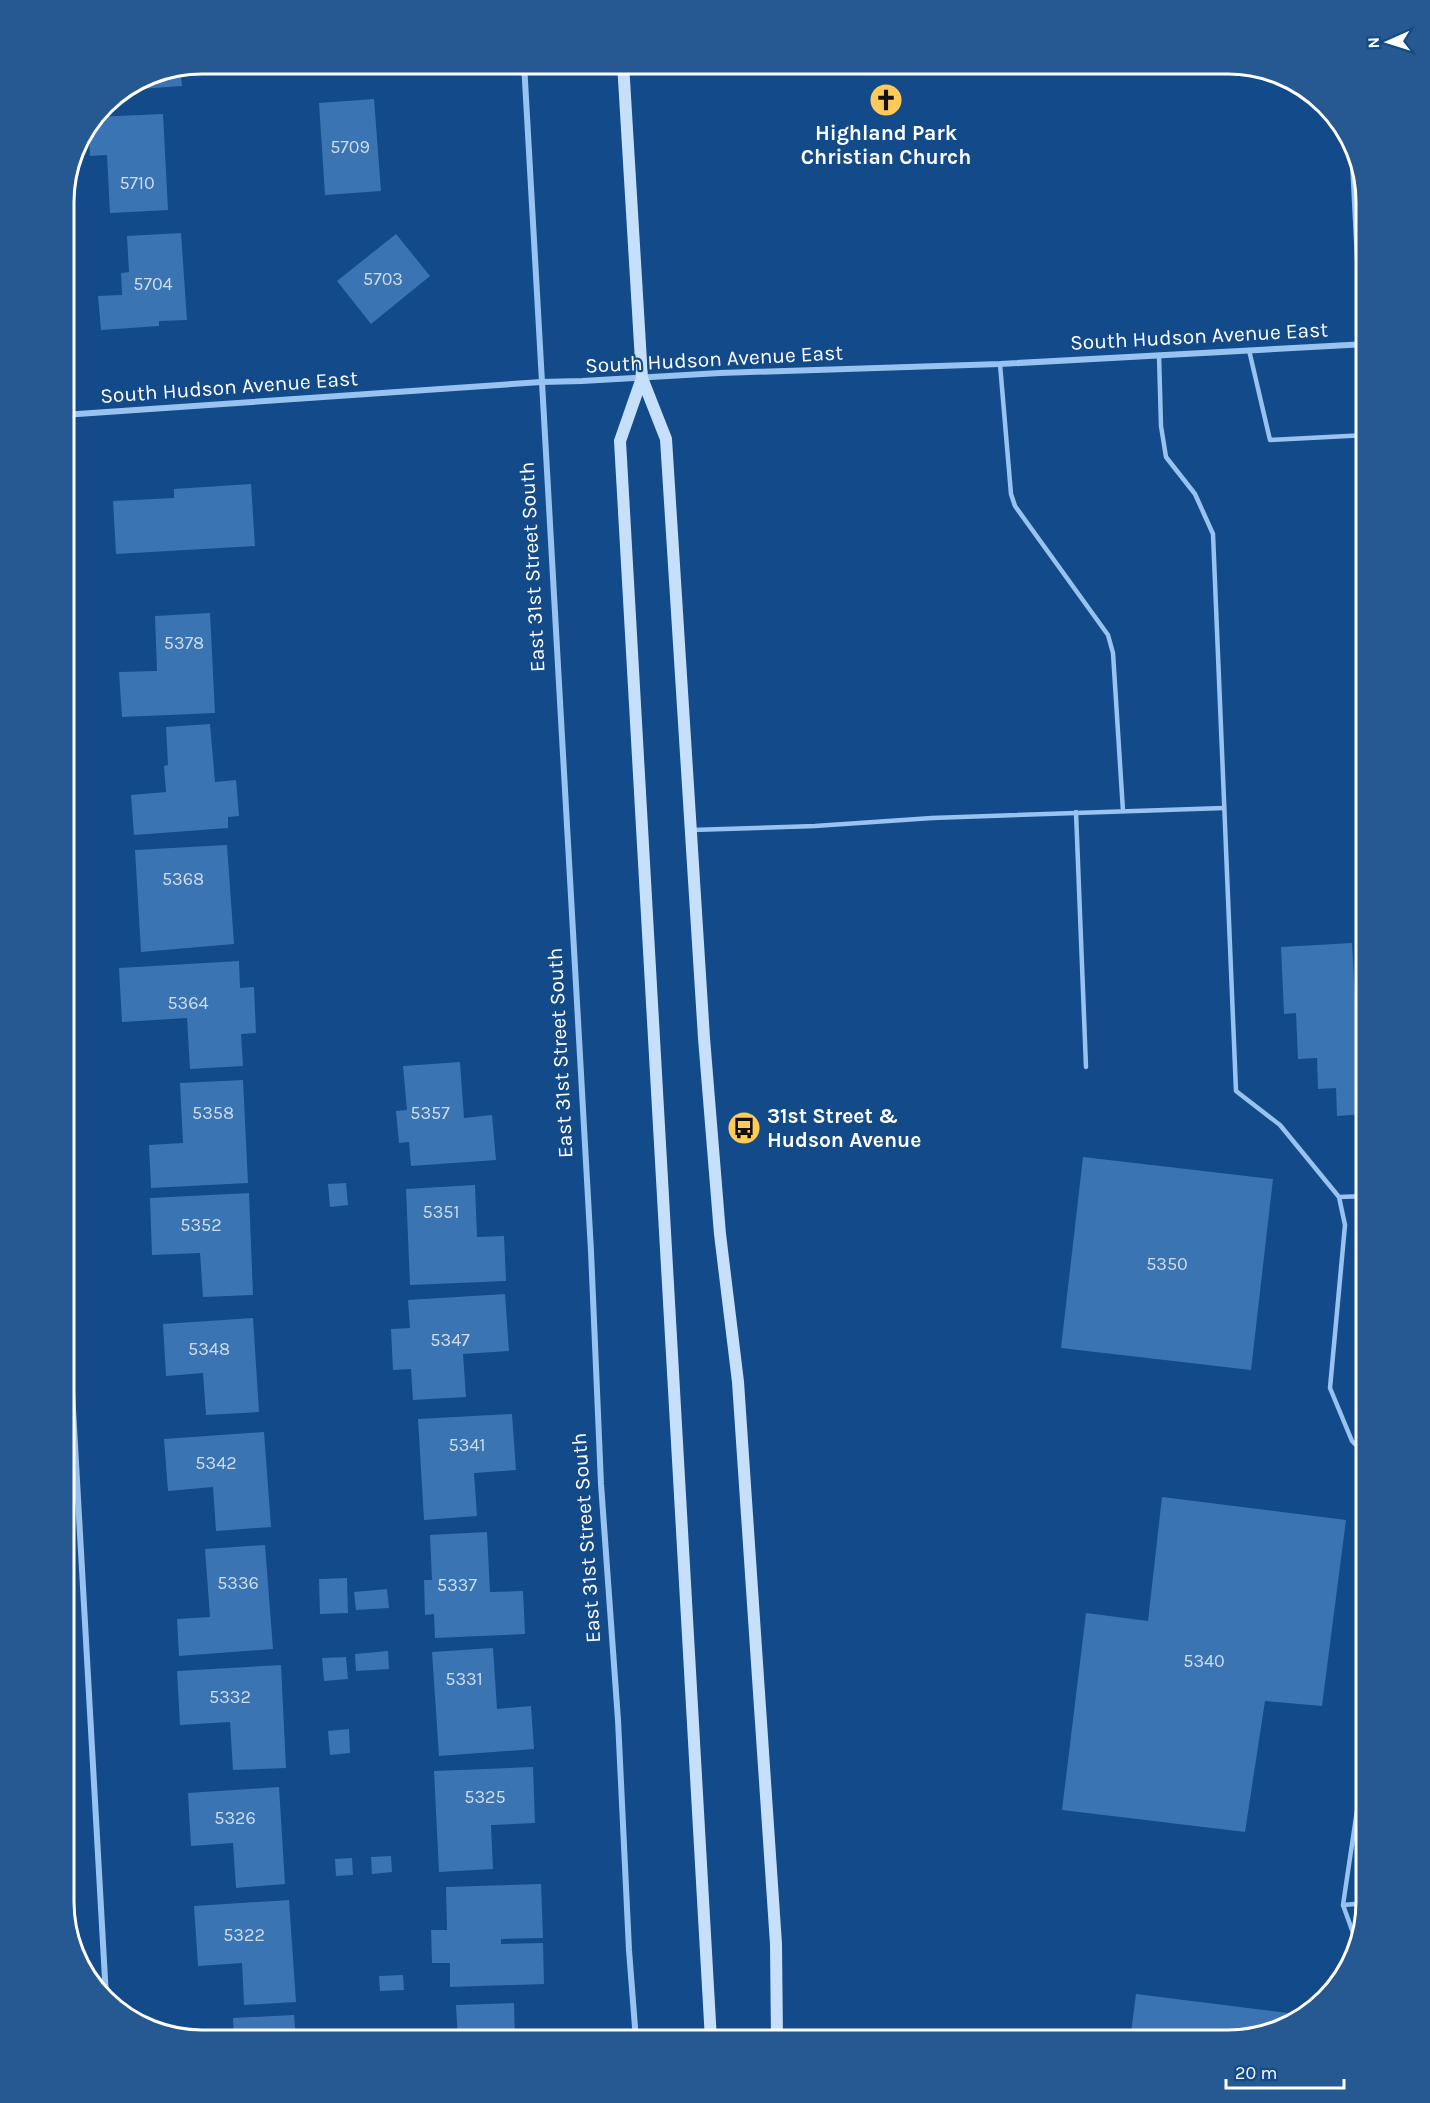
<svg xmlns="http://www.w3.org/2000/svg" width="1430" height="2103" font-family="Karla,sans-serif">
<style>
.building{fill:#3b74b2}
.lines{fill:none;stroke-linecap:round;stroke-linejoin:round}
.lane{stroke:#98c3f0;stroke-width:4.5}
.street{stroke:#98c3f0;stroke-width:6}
.secondary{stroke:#c6dffb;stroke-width:12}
.labels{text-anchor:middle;stroke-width:4.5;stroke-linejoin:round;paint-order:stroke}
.number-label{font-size:18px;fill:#cedcec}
.poi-label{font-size:21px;font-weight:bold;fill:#fff;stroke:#134a89}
.street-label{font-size:21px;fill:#fff;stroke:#134a89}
.rim{fill:none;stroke:#fff;stroke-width:3}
</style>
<rect width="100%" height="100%" fill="#134a89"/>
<g class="building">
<polygon points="353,63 387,63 387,71 354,72"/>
<polygon points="180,67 182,86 125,90 149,73"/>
<polygon points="374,99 381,191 325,195 319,103"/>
<polygon points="163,114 168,210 110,213 107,155 90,156 88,125 94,117"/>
<polygon points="181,233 187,320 159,321 159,326 101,330 98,296 122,295 121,273 129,272 127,236"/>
<polygon points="396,234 430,276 371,324 337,281"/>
<polygon points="251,484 255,546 116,554 113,501 174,498 174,489"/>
<polygon points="210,613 215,713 122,717 119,672 157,671 155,616"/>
<polygon points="210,724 215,782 236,780 239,816 228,817 228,828 134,835 131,795 166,792 164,766 168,765 166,727"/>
<polygon points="227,845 234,944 141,952 135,850"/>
<polygon points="1352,943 1357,1032 1367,1031 1367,1114 1337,1116 1336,1088 1318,1089 1317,1058 1298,1059 1296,1013 1284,1014 1281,947"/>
<polygon points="239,961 240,988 254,987 256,1033 241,1034 243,1066 190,1069 187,1018 122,1022 119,968"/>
<polygon points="460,1062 464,1118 492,1115 496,1160 411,1166 409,1142 399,1143 396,1111 407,1110 403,1066"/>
<polygon points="243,1080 248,1183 151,1188 149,1145 183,1143 180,1083"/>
<polygon points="1083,1157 1273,1179 1251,1370 1061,1348"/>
<polygon points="346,1183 348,1205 330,1207 328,1184"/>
<polygon points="475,1185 477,1237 504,1236 506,1281 410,1285 406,1189"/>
<polygon points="249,1193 253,1295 203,1297 200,1253 152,1255 150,1198"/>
<polygon points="505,1294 509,1351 463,1354 466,1397 413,1400 411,1369 393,1370 391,1329 410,1328 408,1300"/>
<polygon points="253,1318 259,1412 206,1415 203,1373 166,1376 163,1324"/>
<polygon points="512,1414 516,1470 474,1473 477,1516 424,1520 418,1419"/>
<polygon points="264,1432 271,1527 216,1531 213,1487 168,1491 164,1439"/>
<polygon points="1162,1497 1346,1520 1322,1706 1265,1701 1245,1832 1062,1810 1086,1613 1148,1621"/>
<polygon points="487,1532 490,1592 523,1591 525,1634 435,1638 434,1614 425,1615 424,1580 432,1580 430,1535"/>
<polygon points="265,1545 273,1649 179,1656 177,1619 210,1617 205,1549"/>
<polygon points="347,1578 348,1613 320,1614 319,1579"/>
<polygon points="387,1589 389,1608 356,1610 354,1592"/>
<polygon points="493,1648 497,1709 531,1706 534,1749 439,1756 432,1652"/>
<polygon points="388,1651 389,1669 356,1671 355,1654"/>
<polygon points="346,1657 348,1679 324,1681 322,1658"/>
<polygon points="281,1665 286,1768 233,1770 230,1722 180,1725 177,1671"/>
<polygon points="349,1729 350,1753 330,1755 328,1731"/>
<polygon points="533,1767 535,1823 491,1825 493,1869 439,1872 434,1771"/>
<polygon points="279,1787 285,1884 236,1888 233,1843 191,1846 188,1793"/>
<polygon points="391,1856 392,1872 372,1874 371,1857"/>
<polygon points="352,1858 353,1875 336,1876 335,1859"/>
<polygon points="541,1884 543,1938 501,1939 501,1944 543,1943 544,1984 450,1987 450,1963 432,1963 431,1930 447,1930 446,1887"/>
<polygon points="289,1900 296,2002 244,2005 242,1963 198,1966 194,1906"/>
<polygon points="403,1975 404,1990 380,1991 379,1976"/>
<polygon points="1136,1994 1304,2015 1297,2022 1229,2040 1130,2040"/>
<polygon points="514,2003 515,2040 458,2040 456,2005"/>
<polygon points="294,2015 296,2040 234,2040 233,2018"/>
</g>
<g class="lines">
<g class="lane">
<polyline points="1249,350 1270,440 1367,435"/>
<polyline points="1159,355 1161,426 1166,457 1195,494 1213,534 1236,1091 1280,1125 1339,1197 1345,1225 1330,1388 1352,1441 1367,1456"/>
<polyline points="1000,364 1011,494 1015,506 1108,635 1113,653 1123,811"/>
<polyline points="1076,812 1086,1067"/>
<polyline points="692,830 815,826 932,818 1224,808"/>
<polyline points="1339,1197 1367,1196"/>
<polyline points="1343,1905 1367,1903"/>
<polyline points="1356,1941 1343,1905 1367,1743"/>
</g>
<g class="street">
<polyline points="524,63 591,1251 601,1484 618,1720 629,1950 636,2040"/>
<polyline points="1352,144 1362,344"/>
<polyline points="63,415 541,382 582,381 720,373 1000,364 1367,344"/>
<polyline points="63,1231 106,1997"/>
</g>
<g class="secondary">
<polyline points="623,63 642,378 666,439 704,1038 720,1234 738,1382 776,1944 777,2040"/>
<polyline points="642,378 620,441 711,2040"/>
</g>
</g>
<defs>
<symbol id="church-disc" viewBox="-11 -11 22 22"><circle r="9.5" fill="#ffca58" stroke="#134a89"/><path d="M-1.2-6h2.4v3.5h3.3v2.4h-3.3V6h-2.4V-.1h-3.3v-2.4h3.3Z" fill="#111"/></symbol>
<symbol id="bus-disc" viewBox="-11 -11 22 22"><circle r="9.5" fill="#ffca58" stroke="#134a89"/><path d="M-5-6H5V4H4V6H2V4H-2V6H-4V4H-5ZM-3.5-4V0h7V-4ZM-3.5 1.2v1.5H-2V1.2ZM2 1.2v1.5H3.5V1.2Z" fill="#111"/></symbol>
</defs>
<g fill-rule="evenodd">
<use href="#church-disc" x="867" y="81" width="38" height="38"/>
<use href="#bus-disc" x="725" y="1109" width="38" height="38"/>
</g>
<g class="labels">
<g class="number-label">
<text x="350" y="153">5709</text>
<text x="137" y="189">5710</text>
<text x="383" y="285">5703</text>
<text x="153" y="290">5704</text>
<text x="184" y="649">5378</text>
<text x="183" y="885">5368</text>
<text x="188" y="1009">5364</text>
<text x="213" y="1119">5358</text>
<text x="430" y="1119">5357</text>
<text x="441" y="1218">5351</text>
<text x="201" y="1231">5352</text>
<text x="1167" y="1270">5350</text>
<text x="450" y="1346">5347</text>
<text x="209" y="1355">5348</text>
<text x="467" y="1451">5341</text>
<text x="216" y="1469">5342</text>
<text x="238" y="1589">5336</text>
<text x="457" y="1591">5337</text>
<text x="1204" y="1667">5340</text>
<text x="464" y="1685">5331</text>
<text x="230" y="1703">5332</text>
<text x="485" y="1803">5325</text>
<text x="235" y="1824">5326</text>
<text x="244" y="1941">5322</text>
</g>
<g class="poi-label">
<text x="886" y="140">Highland Park<tspan x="886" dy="24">Christian Church</tspan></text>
<text x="767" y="1123" text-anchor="start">31st Street &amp;<tspan x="767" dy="24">Hudson Avenue</tspan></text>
</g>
<g class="street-label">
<text transform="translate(1199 336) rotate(-3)" y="7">South Hudson Avenue East</text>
<text transform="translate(714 359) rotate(-3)" y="7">South Hudson Avenue East</text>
<text transform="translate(229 387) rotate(-4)" y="7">South Hudson Avenue East</text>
<text transform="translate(532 567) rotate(-93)" y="7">East 31st Street South</text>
<text transform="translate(560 1053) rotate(-93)" y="7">East 31st Street South</text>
<text transform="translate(586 1538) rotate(-94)" y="7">East 31st Street South</text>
</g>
</g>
<path d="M0 0H1430V2103H0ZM202 74H1228A128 128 0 0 1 1356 202V1902A128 128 0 0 1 1228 2030H202A128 128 0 0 1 74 1902V202A128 128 0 0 1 202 74Z" fill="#265892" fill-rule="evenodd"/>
<path class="rim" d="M202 74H1228A128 128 0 0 1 1356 202V1902A128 128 0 0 1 1228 2030H202A128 128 0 0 1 74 1902V202A128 128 0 0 1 202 74Z"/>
<g transform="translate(1388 42) rotate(267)" stroke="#134a89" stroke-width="4.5" paint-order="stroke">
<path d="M0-4.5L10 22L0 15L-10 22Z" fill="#ffffff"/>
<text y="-9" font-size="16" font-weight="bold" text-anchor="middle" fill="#ffffff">N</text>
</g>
<path d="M1226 2079v9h118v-9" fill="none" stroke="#ffffff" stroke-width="3"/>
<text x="1235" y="2079" font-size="18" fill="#ffffff" stroke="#134a89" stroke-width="4.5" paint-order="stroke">20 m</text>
</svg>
